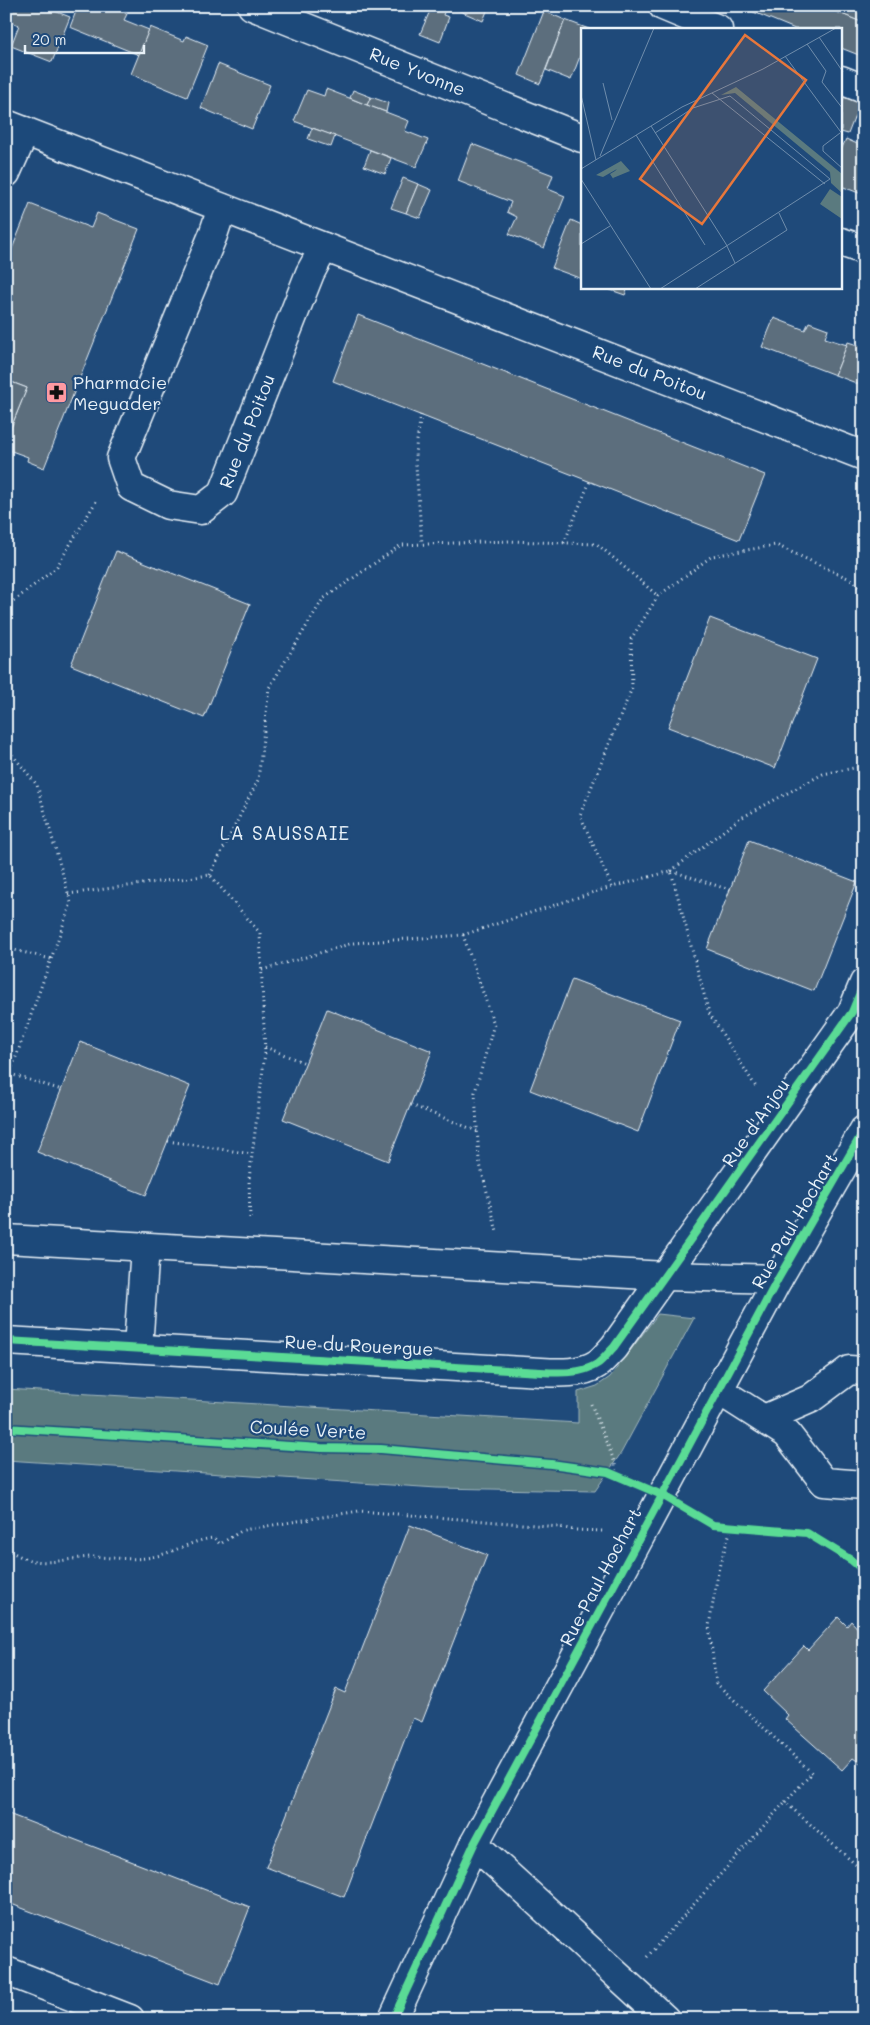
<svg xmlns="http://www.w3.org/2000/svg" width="870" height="2025" font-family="Mali,sans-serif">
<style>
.green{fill:#5a7a7f;stroke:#a1b6bc}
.building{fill:#5b6e7d;stroke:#e8f1f8}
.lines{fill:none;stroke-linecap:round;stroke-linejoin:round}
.minor-casing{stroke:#e8f1f8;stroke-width:31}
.path{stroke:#e8f1f8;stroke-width:3;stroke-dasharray:1 4;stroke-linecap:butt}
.minor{stroke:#1f4a7a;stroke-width:28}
.cycleway-casing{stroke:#1f4a7a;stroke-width:11}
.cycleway{stroke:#5adb95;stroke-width:8}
.labels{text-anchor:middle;stroke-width:4.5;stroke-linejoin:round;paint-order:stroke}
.street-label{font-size:18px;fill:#e8f1f8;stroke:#1f4a7a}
.poi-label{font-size:18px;fill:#e8f1f8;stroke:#1f4a7a;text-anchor:start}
.neighbourhood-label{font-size:19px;letter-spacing:1px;fill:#e8f1f8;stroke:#1f4a7a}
.inset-road{fill:none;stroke:#6f8dac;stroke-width:1}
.view{fill:#e8773b;fill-opacity:0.15;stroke:#e8773b;stroke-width:2.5}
.inset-edge{fill:none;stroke:#e8f1f8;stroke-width:2.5}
</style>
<rect width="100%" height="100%" fill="#1f4a7a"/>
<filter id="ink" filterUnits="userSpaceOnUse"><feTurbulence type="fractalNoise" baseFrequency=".02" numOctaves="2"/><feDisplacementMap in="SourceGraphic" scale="10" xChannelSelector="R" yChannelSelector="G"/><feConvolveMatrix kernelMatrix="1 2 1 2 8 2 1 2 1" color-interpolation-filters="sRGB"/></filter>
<g filter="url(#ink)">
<polygon class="green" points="658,1314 694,1318 621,1453 595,1491 437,1488 6,1460 6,1389 578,1423 578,1392 597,1386 610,1377"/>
<g class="building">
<polygon points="6,6 42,6 70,17 52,62 11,46 19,25 6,20"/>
<polygon points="78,6 120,6 118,10 127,14 124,20 149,30 139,55 70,27"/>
<polygon points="432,6 446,7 443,15 449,17 440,42 420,34"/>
<polygon points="454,6 489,6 483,21 453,8"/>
<polygon points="739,6 822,6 864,23 864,57 841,48 841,29 795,29"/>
<polygon points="822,6 864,6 864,23"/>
<polygon points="544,11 565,20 540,84 519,75"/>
<polygon points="565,20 589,29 582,29 582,51 571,80 546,70"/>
<polygon points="150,27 184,41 186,36 208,45 187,97 131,74"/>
<polygon points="218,64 270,85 252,129 201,108"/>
<polygon points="326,89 409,121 405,131 428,140 416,167 294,121 307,90 324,96"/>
<polygon points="353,90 371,97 367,105 350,98"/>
<polygon points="371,97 388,103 386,112 367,105"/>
<polygon points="844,97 860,103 848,134 841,132 841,105"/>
<polygon points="312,128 335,136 331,147 308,139"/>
<polygon points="846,139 864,147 864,195 841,186 841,150"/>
<polygon points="472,144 553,175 548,189 565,196 544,248 509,234 517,217 507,212 511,202 458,181"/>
<polygon points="370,150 391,158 385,174 364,166"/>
<polygon points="403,178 418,184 406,213 391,208"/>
<polygon points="418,184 432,190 420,218 406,213"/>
<polygon points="30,204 91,228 97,213 139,229 44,468 27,461 28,457 6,449 6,440 27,388 6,380 6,264"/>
<polygon points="571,220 582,225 582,279 552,268"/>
<polygon points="605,288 628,288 625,295"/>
<polygon points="358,315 765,475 739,540 333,381"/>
<polygon points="774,318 805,330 809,322 828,329 825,338 847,345 835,375 762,347"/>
<polygon points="848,342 864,347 864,386 835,375"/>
<polygon points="6,380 27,388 6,440"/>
<polygon points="116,551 250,604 204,718 71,665"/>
<polygon points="710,618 817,659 775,768 668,727"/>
<polygon points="749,840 857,882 814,991 707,949"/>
<polygon points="572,979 680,1020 638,1132 530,1090"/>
<polygon points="327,1009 432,1051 388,1161 283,1119"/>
<polygon points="80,1042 190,1086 146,1195 37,1152"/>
<polygon points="410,1525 487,1555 422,1722 413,1718 344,1897 266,1867 336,1689 345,1693"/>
<polygon points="838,1617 847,1626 851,1621 864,1635 864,1764 863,1765 853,1758 842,1770 785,1719 788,1715 763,1691 804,1646 808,1650"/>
<polygon points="6,1813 250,1907 220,1984 6,1902"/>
</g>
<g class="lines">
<defs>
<g id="minor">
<path id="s1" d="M252 6 582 138"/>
<polyline points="663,6 718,29"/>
<polyline points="841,80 864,89"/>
<path id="s2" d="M6 124 864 456"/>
<polyline points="6,173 25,131"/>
<path id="s3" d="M222 208 213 235 121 458 131 487 168 505 201 510 223 493 310 273 324 247"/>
<polyline points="841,242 864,250"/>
<polyline points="6,1239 665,1276 778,1279"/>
<path d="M6 1341 541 1372C559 1373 582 1374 597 1364 603 1360 609 1352 614 1347L852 1012 864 983"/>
<polyline points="138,1348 145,1247"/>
<polyline points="718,1390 787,1434 824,1482 864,1485"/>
<polyline points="764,1419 810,1399 849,1370 864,1371"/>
<polyline points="474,1844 665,2019"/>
<polyline points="6,1971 130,2019"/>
<polyline points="393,2019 474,1844 635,1546 778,1279 864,1130"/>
</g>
</defs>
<use href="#minor" class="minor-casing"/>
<g class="path">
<polyline points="421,415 415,453 422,544"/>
<polyline points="564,543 590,481"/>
<polyline points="6,607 56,568 98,498"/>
<polyline points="6,747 37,785 71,903 6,1085"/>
<polyline points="671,871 739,819 823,774 864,766"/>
<polyline points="672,871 730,890"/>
<polyline points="210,875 258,780 269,688 323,599 401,545 509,541 597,544 658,596"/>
<polyline points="612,887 580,815 632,688 631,639 658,596 712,556 776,545 852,580 864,593"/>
<polyline points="68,894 210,875 260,933 265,1053 249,1179 250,1219"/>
<polyline points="463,935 594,892 671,871 709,1013 756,1087"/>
<polyline points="6,948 51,959"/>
<polyline points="262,970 353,943 463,935 494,1024 475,1092 479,1160 497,1232"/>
<polyline points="265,1047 305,1063"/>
<polyline points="10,1074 62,1090"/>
<polyline points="411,1105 477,1131"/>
<polyline points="168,1141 252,1154"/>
<polyline points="591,1404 615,1463 616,1475"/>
<polyline points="6,1428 321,1448 381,1449 551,1464 608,1472 632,1482"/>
<polyline points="693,1513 713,1525 807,1533 851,1560 864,1571"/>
<polyline points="732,1526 719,1567 709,1626 716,1683 812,1773 785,1802 864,1872"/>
<path d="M6 1549C14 1553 22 1558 30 1560 50 1565 71 1558 91 1557 112 1557 132 1561 152 1557 174 1553 192 1540 214 1538L220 1544 243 1530 359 1511 560 1527 574 1530 603 1531"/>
<polyline points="647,1957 785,1802"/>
<polyline points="591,2019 601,2008"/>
</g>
<use href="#minor" class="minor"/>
<defs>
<g id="cycleway">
<path d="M6 1341 541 1372C559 1373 582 1374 597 1364 603 1360 609 1352 614 1347L852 1012 864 983"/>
<polyline points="6,1428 321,1448 381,1449 551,1464 608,1472 662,1495 713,1525 807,1533 851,1560 864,1571"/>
<polyline points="393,2019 474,1844 635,1546 778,1279 864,1130"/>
</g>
</defs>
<use href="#cycleway" class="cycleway-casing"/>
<use href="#cycleway" class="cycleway"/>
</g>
</g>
<defs>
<symbol id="pharmacy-square" viewBox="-11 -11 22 22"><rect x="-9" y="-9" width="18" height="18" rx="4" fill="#ff9aa2" stroke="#1f4a7a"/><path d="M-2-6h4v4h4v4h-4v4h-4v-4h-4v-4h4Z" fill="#111"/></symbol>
</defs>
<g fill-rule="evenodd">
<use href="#pharmacy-square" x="44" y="380" width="25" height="25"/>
</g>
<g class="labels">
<g class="street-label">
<text dy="6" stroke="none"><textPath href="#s1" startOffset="178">Rue Yvonne</textPath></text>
<text dy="6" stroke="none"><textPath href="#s2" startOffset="690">Rue du Poitou</textPath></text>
<text dy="6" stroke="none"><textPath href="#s3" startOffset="469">Rue du Poitou</textPath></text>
<text transform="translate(756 1123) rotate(-55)" y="6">Rue d'Anjou</text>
<text transform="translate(795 1221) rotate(-60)" y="6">Rue Paul Hochart</text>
<text transform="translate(359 1346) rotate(3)" y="6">Rue du Rouergue</text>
<text transform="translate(308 1430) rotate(3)" y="6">Coulée Verte</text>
<text transform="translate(601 1577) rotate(-62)" y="6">Rue Paul Hochart</text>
</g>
<g class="poi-label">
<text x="73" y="389">Pharmacie<tspan x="73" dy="21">Meguader</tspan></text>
</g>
<g class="neighbourhood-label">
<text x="285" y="840">LA SAUSSAIE</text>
</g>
</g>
<g transform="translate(581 28)">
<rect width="261" height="261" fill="#1f4a7a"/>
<path d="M155 59 261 146V165L250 155 249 144 154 65 140 67ZM40 133 49 143 32 150 33 152 29 146 34 143 36 141 22 149 15 147ZM249 161 261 169V191L239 176Z" fill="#5a7a7f"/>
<path class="inset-road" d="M238 9 262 44M226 16 245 43 241 54 262 81M204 28 262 107M22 55 31 92M131 65 244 156M0 67 15 132M70 98 145 216 154 235M74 105 112 80 149 68 249 151 79 261M259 105 242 118V123L262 141M55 107 124 217M19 128 73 0M0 141 101 79 182 41 255 0M0 151 70 261M0 216 29 198M114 261 206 202 198 185"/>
<path class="view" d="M164 7 225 52 121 196 59 151Z"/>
<rect width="261" height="261" class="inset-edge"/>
</g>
<rect width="870" height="2025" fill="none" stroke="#1f4a7a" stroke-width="25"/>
<rect x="12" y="12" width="845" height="2000" fill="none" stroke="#e8f1f8" stroke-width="2" filter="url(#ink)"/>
<path d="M25 45v8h119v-8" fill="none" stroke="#e8f1f8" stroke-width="2.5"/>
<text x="32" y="45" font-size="15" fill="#e8f1f8" stroke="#1f4a7a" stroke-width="4" paint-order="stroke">20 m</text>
</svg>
